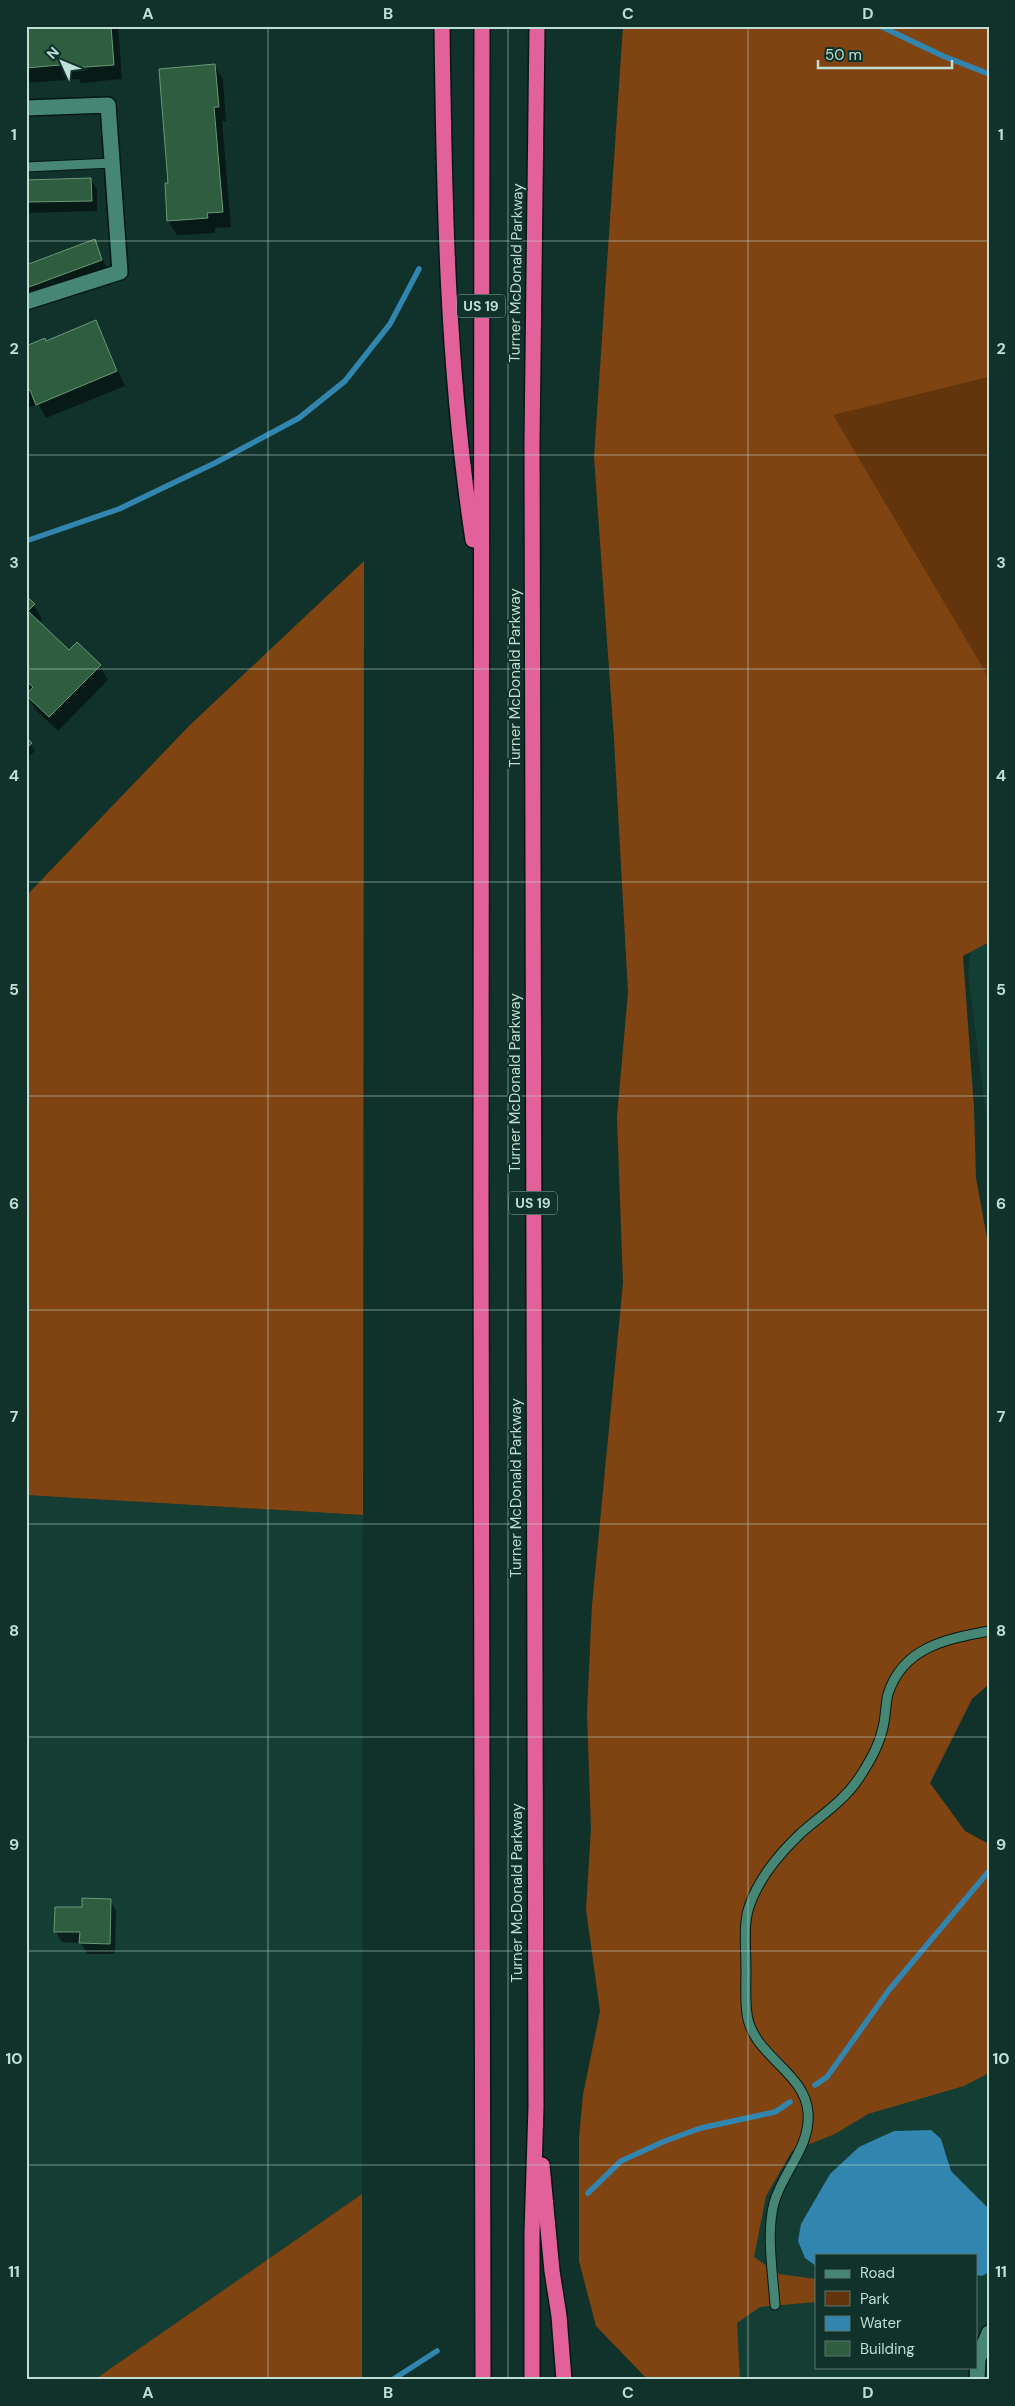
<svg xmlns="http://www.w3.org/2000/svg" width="1015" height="2406" font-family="'DM Sans',sans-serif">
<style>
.built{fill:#143d34;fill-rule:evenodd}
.green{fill:#64340d}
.forest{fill:#804412}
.water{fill:#3285af}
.shadow{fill:#0007}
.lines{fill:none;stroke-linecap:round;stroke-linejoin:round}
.stream{stroke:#3285af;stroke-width:5.5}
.building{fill:#2e5d40;stroke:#689978}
.lane-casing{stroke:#041813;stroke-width:11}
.street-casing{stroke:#041813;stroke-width:18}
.highway-casing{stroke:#041813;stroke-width:18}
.lane{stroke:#468675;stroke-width:9}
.street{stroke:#468675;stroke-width:15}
.highway{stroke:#e3619b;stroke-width:15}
.grid{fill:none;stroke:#bfded5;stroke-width:1;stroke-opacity:0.55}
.labels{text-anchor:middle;stroke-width:4;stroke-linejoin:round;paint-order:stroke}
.shield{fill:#10322a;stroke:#8aaaa2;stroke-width:1}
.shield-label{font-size:14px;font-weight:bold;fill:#bfded5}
.street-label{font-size:15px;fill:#bfded5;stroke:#10322a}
.neatline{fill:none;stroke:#bfded5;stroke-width:2}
.grid-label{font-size:16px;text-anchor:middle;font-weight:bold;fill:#bfded5}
</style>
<rect width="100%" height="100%" fill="#10322a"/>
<g class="built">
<polygon points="989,820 989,1139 968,974 984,821"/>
<polygon points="26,1495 363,1515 362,2194 94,2380 26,2380"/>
<path d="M989 1986V2380H692L690 2072ZM816 2255H976V2367H816Z"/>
</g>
<polygon class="green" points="989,377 989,820 680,451"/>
<g class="forest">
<polygon points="623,26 989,26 989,377 833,415 989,678 989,942 963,956 974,1108 976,1178 989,1249 989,1684 972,1699 930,1783 965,1831 989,1844 989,2073 964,2086 868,2114 835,2134 792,2151 766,2196 754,2257 779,2274 816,2279 816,2302 760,2307 737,2323 740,2380 648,2380 596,2326 579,2261 579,2137 583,2095 600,2011 586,1909 591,1829 587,1713 592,1605 623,1283 617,1117 628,992 614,739 594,457"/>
<polygon points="364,561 363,1515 26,1495 26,896 189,726"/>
<polygon points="362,2194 362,2380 94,2380"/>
</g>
<polygon class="water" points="931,2130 941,2139 951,2171 989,2209 989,2272 982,2276 976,2275 976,2255 816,2255 816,2266 805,2258 798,2241 801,2224 830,2174 859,2147 894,2131"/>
<g class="shadow">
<polygon points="26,26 118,26 122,79 81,83 79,79 26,83"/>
<polygon points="215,66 223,80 226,121 222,121 231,227 215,228 215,233 177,235 168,221 166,184 169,184"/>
<polygon points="91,179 97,190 97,211 26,213 26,181"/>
<polygon points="94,241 108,271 32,299 26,289 26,266"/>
<polygon points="96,322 125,386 46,418 38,404 26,409 26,348 46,343"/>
<polygon points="26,598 34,605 42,619 39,623 69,651 100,666 108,680 58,731 35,709 27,694 31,690 26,686"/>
<polygon points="26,739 35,751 26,759"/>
<polygon points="110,1900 116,1911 115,1954 87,1954 81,1943 62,1942 55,1931 83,1909"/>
</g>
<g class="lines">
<g class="stream">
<polyline points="880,26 943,56 989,74"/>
<polyline points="26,541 119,509 215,463 299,418 345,381 390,324 419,269"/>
<polyline points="815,2085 827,2077 889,1990 989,1871"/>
<polyline points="588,2193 621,2161 665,2141 701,2128 775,2112 790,2102"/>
<polyline points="392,2380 437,2351"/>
</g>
</g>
<g class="building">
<polygon points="26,26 111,26 114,65 72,68 71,64 26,68"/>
<polygon points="215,64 219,107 214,107 223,212 207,213 208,218 167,221 165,183 168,183 159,69"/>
<polygon points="91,178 92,201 26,202 26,180"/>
<polygon points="95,239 102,260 26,288 26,265"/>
<polygon points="96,320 117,371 36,405 30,390 26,391 26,346 45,338 46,341"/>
<polygon points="26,596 35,604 28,611 69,650 77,642 101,665 49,717 26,695 33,687 26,681"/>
<polygon points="26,737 32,743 26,749"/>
<polygon points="82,1898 111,1899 110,1944 79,1943 80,1932 54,1932 55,1907 82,1907"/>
</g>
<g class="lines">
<defs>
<g id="lane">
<polyline points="26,167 112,163"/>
<path d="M775 2305C773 2274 766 2233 774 2203 783 2171 811 2147 808 2112 805 2072 752 2055 747 2014 745 1999 746 1983 746 1969 746 1950 743 1925 749 1907 758 1879 779 1854 800 1834 820 1816 844 1801 859 1778 869 1763 878 1748 882 1731 886 1719 885 1706 888 1694 903 1647 946 1639 989 1631"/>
</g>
<g id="street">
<polyline points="26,108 108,105 120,272 26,302"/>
<polyline points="977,2380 978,2359 989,2333"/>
</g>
<g id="highway">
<path d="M442 26C444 198 447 370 473 540"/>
<path d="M482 26C479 811 482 1595 483 2380"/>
<polyline points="542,2165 552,2271 559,2316 564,2380"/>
<polyline points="532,2380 532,2233 536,2107 532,442 537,26"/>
</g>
</defs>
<use href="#lane" class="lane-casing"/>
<use href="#street" class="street-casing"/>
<use href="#highway" class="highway-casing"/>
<use href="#lane" class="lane"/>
<use href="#street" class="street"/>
<use href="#highway" class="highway"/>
</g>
<path class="grid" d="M268 26V2380M508 26V2380M748 26V2380M26 241H989M26 455H989M26 669H989M26 882H989M26 1096H989M26 1310H989M26 1524H989M26 1737H989M26 1951H989M26 2165H989"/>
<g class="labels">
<g class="shield">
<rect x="457" y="294.5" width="48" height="23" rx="4"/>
<rect x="509" y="1191.5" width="48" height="23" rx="4"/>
</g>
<g class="shield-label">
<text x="481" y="311">US 19</text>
<text x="533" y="1208">US 19</text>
</g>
<g class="street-label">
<text transform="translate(516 273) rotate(-89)" y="5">Turner McDonald Parkway</text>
<text transform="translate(515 678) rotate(-90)" y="5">Turner McDonald Parkway</text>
<text transform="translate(515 1083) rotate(-90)" y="5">Turner McDonald Parkway</text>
<text transform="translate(516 1488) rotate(-90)" y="5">Turner McDonald Parkway</text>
<text transform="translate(517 1893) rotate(-90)" y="5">Turner McDonald Parkway</text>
</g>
</g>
<rect width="1015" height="2406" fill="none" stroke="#10322a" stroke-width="55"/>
<rect x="815" y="2254" width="162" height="115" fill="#10322a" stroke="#56776e"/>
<rect x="825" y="2270" width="25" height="8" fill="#468675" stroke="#56776e"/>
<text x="860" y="2278" font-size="15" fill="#bfded5">Road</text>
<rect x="825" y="2291" width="25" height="15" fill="#64340d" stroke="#56776e"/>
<text x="860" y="2304" font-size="15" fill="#bfded5">Park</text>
<rect x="825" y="2316" width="25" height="15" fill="#3285af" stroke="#56776e"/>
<text x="860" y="2328" font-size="15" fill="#bfded5">Water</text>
<rect x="825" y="2341" width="25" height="15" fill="#2e5d40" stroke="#56776e"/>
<text x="860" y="2354" font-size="15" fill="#bfded5">Building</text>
<g transform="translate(62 62) rotate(314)" stroke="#10322a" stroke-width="4" paint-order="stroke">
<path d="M0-4L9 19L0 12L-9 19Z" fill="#bfded5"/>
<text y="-8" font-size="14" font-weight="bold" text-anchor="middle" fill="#bfded5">N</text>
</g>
<path d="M818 60v8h134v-8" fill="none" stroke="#bfded5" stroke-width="2.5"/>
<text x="825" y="60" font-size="15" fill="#bfded5" stroke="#10322a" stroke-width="4" paint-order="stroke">50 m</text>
<rect x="28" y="28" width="960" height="2350" class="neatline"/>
<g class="grid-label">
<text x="148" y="19">A</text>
<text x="388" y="19">B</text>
<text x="628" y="19">C</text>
<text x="868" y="19">D</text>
<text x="14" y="140">1</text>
<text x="1001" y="140">1</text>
<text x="14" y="354">2</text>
<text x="1001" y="354">2</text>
<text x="14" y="568">3</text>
<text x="1001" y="568">3</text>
<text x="14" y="781">4</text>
<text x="1001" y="781">4</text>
<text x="14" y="995">5</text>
<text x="1001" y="995">5</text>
<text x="14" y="1209">6</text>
<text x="1001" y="1209">6</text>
<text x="14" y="1422">7</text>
<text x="1001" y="1422">7</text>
<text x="14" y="1636">8</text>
<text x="1001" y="1636">8</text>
<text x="14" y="1850">9</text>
<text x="1001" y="1850">9</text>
<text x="14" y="2064">10</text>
<text x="1001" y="2064">10</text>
<text x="14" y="2277">11</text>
<text x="1001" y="2277">11</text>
<text x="148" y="2398">A</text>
<text x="388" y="2398">B</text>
<text x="628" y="2398">C</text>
<text x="868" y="2398">D</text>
</g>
</svg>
